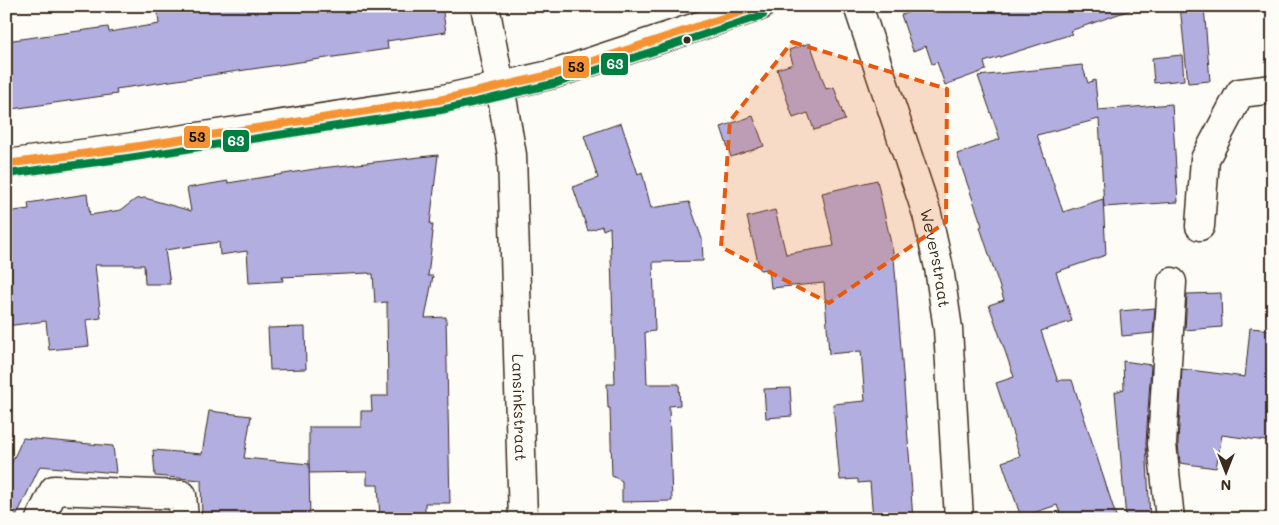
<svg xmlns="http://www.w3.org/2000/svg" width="1279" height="525" font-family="Mali,sans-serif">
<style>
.building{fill:#b2aee0;stroke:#3b2a1e}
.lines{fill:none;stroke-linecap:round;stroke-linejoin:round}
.minor-casing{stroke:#3b2a1e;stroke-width:31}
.major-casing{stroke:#3b2a1e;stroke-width:31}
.minor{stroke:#fdfcf7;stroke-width:28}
.major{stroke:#fdfcf7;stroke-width:28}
.bus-1-casing{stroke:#fdfcf7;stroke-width:11}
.bus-2-casing{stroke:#fdfcf7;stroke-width:11}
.bus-1{stroke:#f59332;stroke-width:8}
.bus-2{stroke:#008040;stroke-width:8}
.marked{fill:#e8590c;fill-opacity:0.2;stroke:#e8590c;stroke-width:4;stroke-dasharray:10 6;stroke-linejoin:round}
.bus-dot{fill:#3b2a1e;stroke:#fdfcf7;stroke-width:2}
.labels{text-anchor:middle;stroke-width:4;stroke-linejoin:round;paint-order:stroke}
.street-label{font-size:16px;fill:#3b2a1e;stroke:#fdfcf7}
.line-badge{stroke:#fdfcf7;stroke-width:2}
.badge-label{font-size:14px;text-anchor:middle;font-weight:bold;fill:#fff}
.pale-badge-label{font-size:14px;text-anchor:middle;font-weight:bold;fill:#111}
</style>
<rect width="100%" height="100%" fill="#fdfcf7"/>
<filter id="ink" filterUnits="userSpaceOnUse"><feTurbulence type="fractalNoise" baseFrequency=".02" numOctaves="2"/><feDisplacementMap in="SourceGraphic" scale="10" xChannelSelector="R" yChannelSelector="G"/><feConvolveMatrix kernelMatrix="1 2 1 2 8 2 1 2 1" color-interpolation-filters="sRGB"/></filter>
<g filter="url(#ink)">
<g class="building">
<polygon points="157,6 442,6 446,32 387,41 388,49 116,89 117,94 12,109 12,105 6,106 6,41 108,27 109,32 159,24"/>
<polygon points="926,6 1130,6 1130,10 1070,31 1072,34 984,62 986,70 945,85 937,62 932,64 926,46 913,51 901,15"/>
<polygon points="1180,6 1204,6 1210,81 1188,83"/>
<polygon points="810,43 826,89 834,87 845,120 814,130 808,113 793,118 777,69 793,64 789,50"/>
<polygon points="1182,55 1184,80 1154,83 1152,58"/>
<polygon points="1082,65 1088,83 1095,80 1098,110 1172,104 1178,202 1104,207 1099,119 1037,135 1063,212 1103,199 1106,255 1056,272 1072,321 1041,331 1058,382 1061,380 1072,380 1117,519 1062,519 1057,505 1021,517 1002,462 1020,456 996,383 1014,377 989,305 1004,300 980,227 982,226 957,154 1000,139 978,76"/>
<polygon points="753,116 764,146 731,157 721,127"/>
<polygon points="621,123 638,174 642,172 651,208 689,202 702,239 703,261 653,262 655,331 645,332 647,384 679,384 680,405 669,406 672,501 622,502 622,481 612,476 610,408 608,408 607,384 615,384 610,227 603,230 602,226 588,231 573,187 598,178 584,136"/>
<polygon points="438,155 430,224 433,225 432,232 433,232 428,276 433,276 425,318 446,317 450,503 425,503 425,519 380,519 378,485 367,485 367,472 309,473 309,427 361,427 361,411 372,411 371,396 388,396 387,302 375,303 373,274 369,274 369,273 282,277 283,281 249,283 247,251 220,255 219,242 165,250 170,284 145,284 144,265 95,265 101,318 86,320 89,346 49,350 46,321 6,326 6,212 29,209 28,203 87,194 90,215 121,210 136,199 145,198 191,211 187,188 228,181 228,183 321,168"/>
<polygon points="877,180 894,257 912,492 911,492 913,519 873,519 870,482 858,483 858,479 840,480 833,404 865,401 861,351 829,354 824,283 771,288 769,269 760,270 747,217 775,210 786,254 834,246 822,193"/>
<polygon points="1221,293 1222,327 1185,330 1187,294"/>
<polygon points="1155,308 1153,333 1122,336 1120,311"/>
<polygon points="305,327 306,369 270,370 268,328"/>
<polygon points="1250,328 1273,330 1273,442 1222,435 1216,468 1180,463 1178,444 1182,369 1245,377"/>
<polygon points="1123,361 1151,365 1146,443 1150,519 1126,519 1115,392 1124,389"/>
<polygon points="790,388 792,416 766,418 764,389"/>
<polygon points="209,411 251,416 244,458 309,464 310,519 202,519 201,480 155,476 153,450 202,454"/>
<polygon points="23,438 113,446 116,473 40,466 15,519 6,519 6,475"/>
</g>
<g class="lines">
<defs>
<g id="minor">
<path id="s1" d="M485 6 500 86 512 155 523 519"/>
<path id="s2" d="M858 6 927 214 939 268 948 329 959 519"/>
<polyline points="1200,226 1205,159 1240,93 1273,89"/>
<polyline points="40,519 54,490 182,495 184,519"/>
<polyline points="1170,519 1162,444 1172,282"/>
</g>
<polyline id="major" points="6,164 126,148 439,100 554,74 760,6"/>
</defs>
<use href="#minor" class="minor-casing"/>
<use href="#major" class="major-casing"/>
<use href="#minor" class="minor"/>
<use href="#major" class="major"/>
<defs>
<polyline id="bus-1" points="6,164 126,148 439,100 554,74 759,6"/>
<polyline id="bus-2" points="7,174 128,158 441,110 557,83 763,15"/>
</defs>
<use href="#bus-1" class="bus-1-casing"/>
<use href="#bus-2" class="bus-2-casing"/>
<use href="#bus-1" class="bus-1"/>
<use href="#bus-2" class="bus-2"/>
</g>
</g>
<path class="marked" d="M792 42 947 89 946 222 829 303 721 247 730 121Z"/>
<circle class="bus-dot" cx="687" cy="40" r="4.5"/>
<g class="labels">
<g class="street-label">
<text dy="6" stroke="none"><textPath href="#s2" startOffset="264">Weverstraat</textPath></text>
<text dy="6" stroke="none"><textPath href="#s1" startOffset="404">Lansinkstraat</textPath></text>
</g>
</g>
<g class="line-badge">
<rect x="600" y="52" width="29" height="24" rx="5" fill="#008040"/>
<rect x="562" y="55" width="28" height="24" rx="5" fill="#f59332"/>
<rect x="183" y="125" width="28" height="24" rx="5" fill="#f59332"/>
<rect x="222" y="129" width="28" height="24" rx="5" fill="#008040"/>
</g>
<g class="badge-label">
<text x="615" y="69">63</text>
<text x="236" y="146">63</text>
</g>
<g class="pale-badge-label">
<text x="576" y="72">53</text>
<text x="197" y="142">53</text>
</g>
<rect width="1279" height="525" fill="none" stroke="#fdfcf7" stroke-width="25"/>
<rect x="12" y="12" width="1254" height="500" fill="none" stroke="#3b2a1e" stroke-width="2" filter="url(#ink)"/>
<g transform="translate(1226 472) rotate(180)" stroke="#fdfcf7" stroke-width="4" paint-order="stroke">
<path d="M0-4L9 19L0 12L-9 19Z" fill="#3b2a1e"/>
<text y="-8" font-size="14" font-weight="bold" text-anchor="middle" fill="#3b2a1e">N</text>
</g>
</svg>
